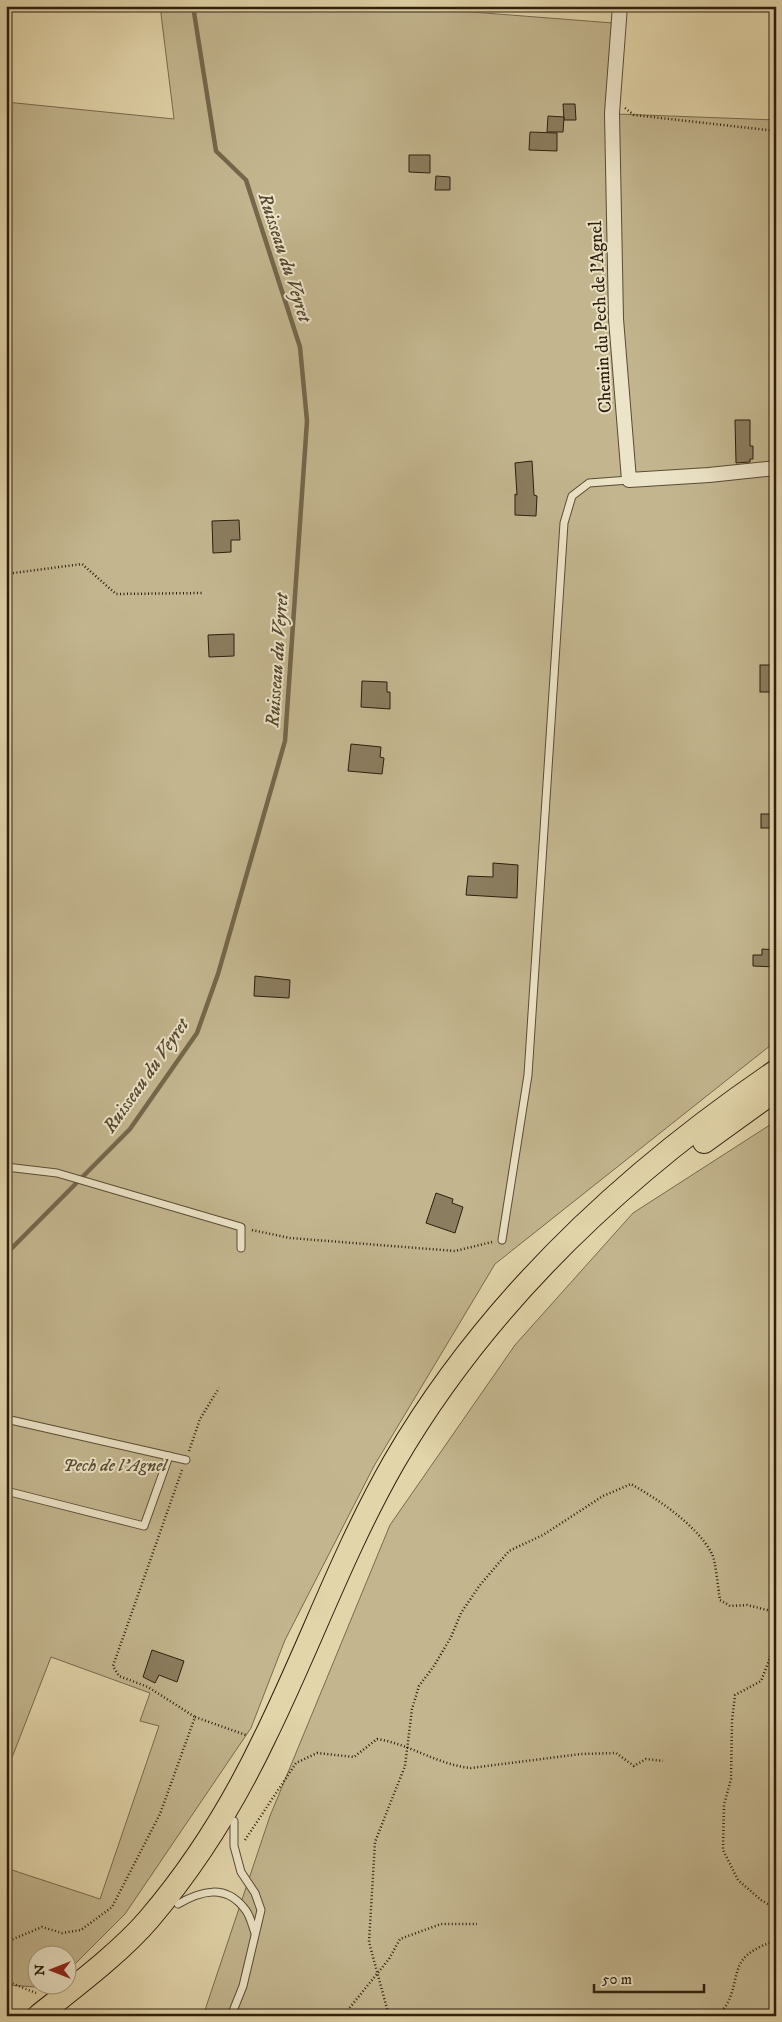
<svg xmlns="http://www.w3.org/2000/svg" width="782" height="2022" font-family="'IM FELL DW Pica',serif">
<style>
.green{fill:#c3b68f;stroke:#786a4e}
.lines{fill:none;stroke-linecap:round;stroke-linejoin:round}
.stream{stroke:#74674b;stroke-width:4.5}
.building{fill:#8b7d5f;stroke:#2c1e0d}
.service-casing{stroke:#5a4c34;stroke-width:9}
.minor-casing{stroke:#5a4c34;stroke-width:16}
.primary-casing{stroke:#2c1e0d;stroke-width:24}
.path{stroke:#2c1e0d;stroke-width:2.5;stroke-dasharray:1 2.5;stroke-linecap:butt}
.service{stroke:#ece4c8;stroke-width:7}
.minor{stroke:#ece4c8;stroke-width:14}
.primary{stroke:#e2d5aa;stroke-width:22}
.labels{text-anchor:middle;stroke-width:4;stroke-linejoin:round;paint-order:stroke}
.street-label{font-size:18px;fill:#2c1e0d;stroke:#ece4c8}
.park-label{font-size:18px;font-style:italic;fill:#594c34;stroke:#ece4c8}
.water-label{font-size:19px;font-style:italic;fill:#564831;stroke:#ece4c8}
</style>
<rect width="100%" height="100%" fill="#e2d5aa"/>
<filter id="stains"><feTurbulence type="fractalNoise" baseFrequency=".004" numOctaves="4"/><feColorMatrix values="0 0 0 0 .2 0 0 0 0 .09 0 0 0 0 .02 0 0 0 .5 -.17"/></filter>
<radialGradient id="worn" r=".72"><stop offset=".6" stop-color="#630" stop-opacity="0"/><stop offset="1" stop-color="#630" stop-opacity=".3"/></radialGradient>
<g class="green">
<polygon points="160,6 445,6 446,10 613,23 617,114 776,120 776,1041 495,1264 374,1466 285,1640 251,1728 125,1914 68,1971 68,1954 38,1954 38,1984 54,1985 51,1988 6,1985 6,1868 100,1899 159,1726 140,1721 150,1693 51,1657 6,1773 6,102 174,119"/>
<polygon points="776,1121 776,2016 203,2016 270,1816 390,1525 515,1345 633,1213"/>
</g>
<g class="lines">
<polyline class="stream" points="6,1254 130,1129 197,1033 218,974 285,741 307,421 300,347 246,180 216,151 193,6"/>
</g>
<g class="building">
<polygon points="563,104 575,104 576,120 564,120"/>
<polygon points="548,116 564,117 563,132 547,132"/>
<polygon points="530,132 557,133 557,151 529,150"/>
<polygon points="409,155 430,155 430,173 409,172"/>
<polygon points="436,176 450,177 450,190 435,190"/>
<polygon points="735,420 750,420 750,446 753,446 753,459 750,459 750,462 736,463"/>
<polygon points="532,461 534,495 537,496 536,516 515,515 515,494 517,495 515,463"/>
<polygon points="239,520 240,540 231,540 231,552 213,553 212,521"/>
<polygon points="234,634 234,656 209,657 208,635"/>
<rect x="760" y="665" width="16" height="27"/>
<polygon points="362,681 387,682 387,692 390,692 390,709 361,707"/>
<polygon points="351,744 381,747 380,757 384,758 382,774 348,771"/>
<rect x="761" y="814" width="15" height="14"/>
<polygon points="493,863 518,865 517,898 466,895 468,876 493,877"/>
<polygon points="762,949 776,950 776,967 753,966 753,955 762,955"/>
<polygon points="255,976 290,980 289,998 254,996"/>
<polygon points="436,1193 453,1199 452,1203 463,1207 455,1233 426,1223"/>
<polygon points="152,1650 184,1661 177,1682 159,1675 155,1683 143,1677"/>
</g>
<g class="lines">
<defs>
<g id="service">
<polyline points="6,1167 57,1173 241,1227 241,1248"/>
<polyline points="502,1240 528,1075 564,523 572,496 589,483 629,480"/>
<polyline points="6,1419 186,1460"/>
<polyline points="6,1491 144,1526 169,1456"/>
<path d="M178 1904C201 1891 225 1884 244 1908 250 1914 252 1925 255 1933"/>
<polyline points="231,2016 243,1986 261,1910 255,1893 241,1872 234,1846 234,1821"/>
</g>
<polyline id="minor" points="620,6 612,113 616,319 629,480 709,475 776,468"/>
<g id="primary">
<polyline points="704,1142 776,1090"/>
<path d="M38 2016C73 1988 120 1953 149 1919 195 1865 233 1804 264 1739 309 1648 343 1551 394 1462 487 1302 623 1175 776 1071"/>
</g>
</defs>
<use href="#service" class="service-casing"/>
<use href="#minor" class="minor-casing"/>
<use href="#primary" class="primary-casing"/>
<g class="path">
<polyline points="625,108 634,115 776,131"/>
<polyline points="6,574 82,564 116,594 202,593"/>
<polyline points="252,1230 290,1238 455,1251 492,1242"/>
<polyline points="189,1451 200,1419 219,1388"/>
<polyline points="182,1470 113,1666 119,1676 148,1687 195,1717"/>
<path d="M245 1840 296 1763 317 1753 354 1757 377 1739C410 1744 438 1765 471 1768L581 1754 616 1753 634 1766 646 1759 663 1761"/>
<polyline points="6,1942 42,1927 62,1933 81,1930 112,1907 160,1814 195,1717 246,1735"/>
<polyline points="6,1981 36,1993"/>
<polyline points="343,2016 389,1959 400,1939 441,1924 477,1924"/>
<path d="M389 2016 369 1942 375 1842 405 1766 412 1709 419 1686 434 1666 451 1637 461 1613 480 1585 509 1551 543 1535 603 1496 631 1484C659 1500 697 1525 712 1554 716 1562 718 1589 720 1600L730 1606 747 1605 775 1612 770 1658 761 1681 735 1695 732 1721 731 1779 724 1805 723 1850 738 1880 761 1900 776 1909"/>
<path d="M716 2016C735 2002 732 1982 740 1964 746 1952 764 1944 776 1941"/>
</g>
<use href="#service" class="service"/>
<use href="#minor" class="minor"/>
<use href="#primary" class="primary"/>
</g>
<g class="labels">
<g class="street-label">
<text transform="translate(600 317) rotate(-93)" y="6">Chemin du Pech de l'Agnel</text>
</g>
<g class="park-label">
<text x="115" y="1471">Pech de l'Agnel</text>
</g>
<g class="water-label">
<text transform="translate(286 257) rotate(72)" y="7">Ruisseau du Veyret</text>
<text transform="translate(276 660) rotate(-86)" y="7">Ruisseau du Veyret</text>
<text transform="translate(145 1075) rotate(-55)" y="7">Ruisseau du Veyret</text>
</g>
</g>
<rect width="782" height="2022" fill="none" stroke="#e2d5aa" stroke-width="25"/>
<rect x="8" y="8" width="767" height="2007" fill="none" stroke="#2c1e0d" stroke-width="2.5"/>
<rect x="12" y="12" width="757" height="1997" fill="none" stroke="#2c1e0d"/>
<g transform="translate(52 1970) rotate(270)"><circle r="24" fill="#ece4c8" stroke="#9f957d"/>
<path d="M0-4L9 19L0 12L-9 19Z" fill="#8f2418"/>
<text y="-8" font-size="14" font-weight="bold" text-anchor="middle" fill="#2c1e0d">N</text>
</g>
<path d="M594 1984v8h110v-8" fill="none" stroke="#2c1e0d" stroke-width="2.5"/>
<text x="602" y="1984" font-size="15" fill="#2c1e0d" stroke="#ece4c8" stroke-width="4" paint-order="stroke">50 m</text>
<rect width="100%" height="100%" filter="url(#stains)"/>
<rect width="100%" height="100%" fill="url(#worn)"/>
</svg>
